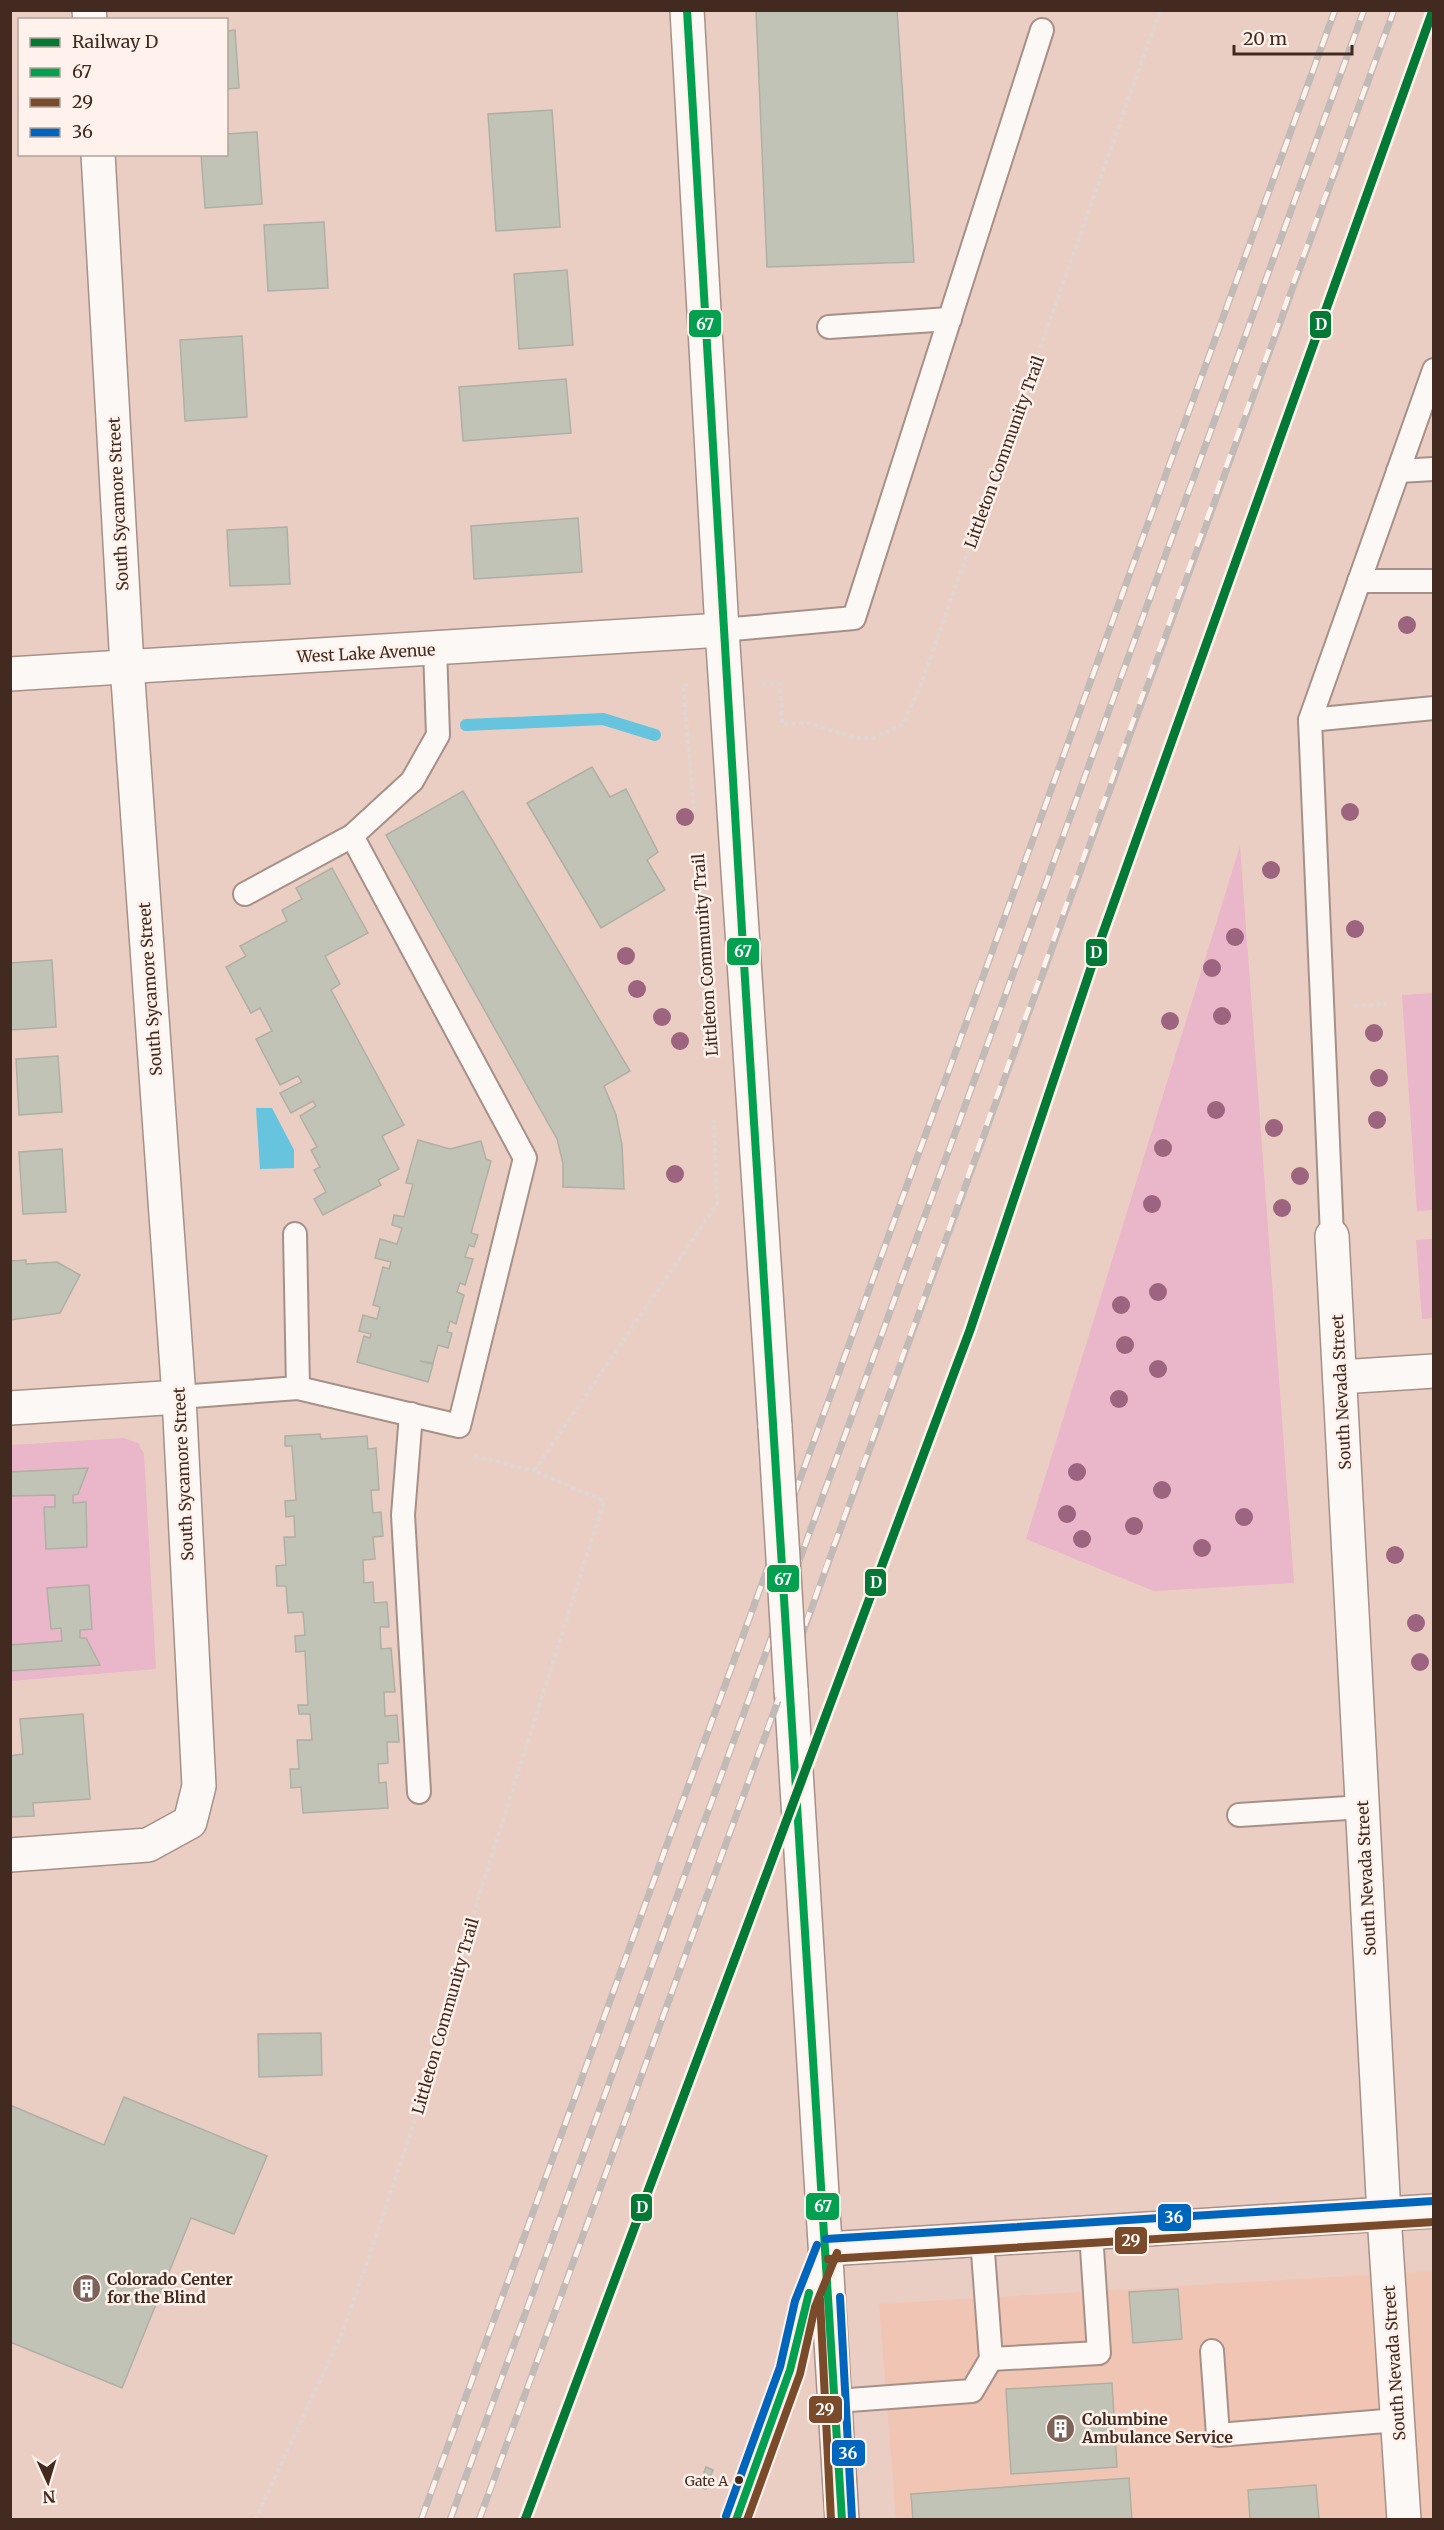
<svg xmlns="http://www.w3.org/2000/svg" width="1444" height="2530" font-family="Merriweather,serif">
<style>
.built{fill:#f1c5b4}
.green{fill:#eab6c9}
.water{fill:#66c4de}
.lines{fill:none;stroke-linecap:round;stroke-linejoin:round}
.stream{stroke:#66c4de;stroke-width:12}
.building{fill:#c2c3b7;stroke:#afafa4;stroke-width:1.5}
.lane-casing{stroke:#a79087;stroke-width:26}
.street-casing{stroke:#a79087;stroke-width:36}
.secondary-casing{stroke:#a79087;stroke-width:36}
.path{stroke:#dfd6d1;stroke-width:4;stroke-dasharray:4.5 3;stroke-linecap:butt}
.lane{stroke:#fcf8f6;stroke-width:22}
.street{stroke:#fcf8f6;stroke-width:33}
.secondary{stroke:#fcf8f6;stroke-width:33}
.rail-casing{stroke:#c1bab6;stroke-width:7}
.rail{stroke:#fff2ec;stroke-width:4.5;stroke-dasharray:14;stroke-linecap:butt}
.secondary-bridge-casing{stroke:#a79087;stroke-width:36;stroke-linecap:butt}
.secondary-bridge{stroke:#fcf8f6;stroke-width:33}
.bus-1-casing{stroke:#fff2ec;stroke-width:12}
.bus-2-casing{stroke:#fff2ec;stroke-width:12}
.bus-3-casing{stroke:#fff2ec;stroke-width:12}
.bus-1{stroke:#03a04f;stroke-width:8}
.bus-2{stroke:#7a4b2a;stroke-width:8}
.bus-3{stroke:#0065bd;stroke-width:8}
.rail-1-casing{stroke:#fff2ec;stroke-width:14}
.rail-1{stroke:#047835;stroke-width:9}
.tree{fill:#9c647f}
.bus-dot{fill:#422a20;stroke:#fff2ec;stroke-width:2}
.labels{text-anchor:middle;stroke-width:5;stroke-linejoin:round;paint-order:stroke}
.bus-label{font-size:14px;fill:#422a20;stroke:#fff2ec;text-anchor:end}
.street-label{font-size:16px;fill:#422a20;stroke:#fff2ec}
.poi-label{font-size:16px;font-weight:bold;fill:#422a20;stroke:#fff2ec;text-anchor:start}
.line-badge{stroke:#fff2ec;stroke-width:2}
.badge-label{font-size:16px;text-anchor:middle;font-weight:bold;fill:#fff}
</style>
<rect width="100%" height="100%" fill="#eacec3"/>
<polygon class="built" points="1433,2271 1433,2519 896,2519 879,2304"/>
<g class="green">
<polygon points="1240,846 1294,1583 1154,1591 1026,1539"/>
<polygon points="1433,993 1433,1210 1417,1211 1402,995"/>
<polygon points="1433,1239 1433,1318 1422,1319 1416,1240"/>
<polygon points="124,1438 138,1443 144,1454 156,1669 11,1681 11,1445"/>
</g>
<polygon class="water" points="256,1108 272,1108 294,1150 294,1168 260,1169"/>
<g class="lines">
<polyline class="stream" points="466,725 603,719 655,735"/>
</g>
<g class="building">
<polygon points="756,10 897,10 914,262 767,267"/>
<polygon points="235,30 239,88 226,89 226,31"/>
<polygon points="552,110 560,227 496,231 488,114"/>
<polygon points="257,132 262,204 205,208 201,154 226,154 226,134"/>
<polygon points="324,222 328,288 268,291 264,225"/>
<polygon points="567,270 573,345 519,349 514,274"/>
<polygon points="242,336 247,417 185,421 180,340"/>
<polygon points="566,379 571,433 463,441 459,387"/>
<polygon points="578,518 582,572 474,579 471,526"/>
<polygon points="287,527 290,584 230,586 227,530"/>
<polygon points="592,767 610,797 626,789 658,852 647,860 665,890 601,928 527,803"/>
<polygon points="463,791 630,1071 604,1086 616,1115 622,1145 624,1189 563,1187 563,1163 557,1139 386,835"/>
<polygon points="332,868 368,933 325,956 340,984 331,990 404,1125 382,1136 399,1169 378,1180 381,1185 323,1215 314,1199 326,1192 314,1170 320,1167 311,1150 317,1147 300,1116 316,1106 313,1101 291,1113 280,1093 302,1082 298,1076 280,1085 256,1039 272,1031 260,1008 251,1013 226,967 246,956 240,946 287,921 282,910 302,899 296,888"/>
<polygon points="52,960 56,1027 10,1030 10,963"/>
<polygon points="58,1056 62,1112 19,1115 16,1059"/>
<polygon points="418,1140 450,1149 481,1141 486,1159 491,1161 471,1233 478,1235 474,1247 469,1245 465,1257 473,1259 465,1285 460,1283 457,1292 464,1295 456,1324 450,1321 447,1332 452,1333 448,1348 438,1345 433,1363 420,1361 433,1364 428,1382 357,1362 364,1336 370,1338 371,1334 359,1331 363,1315 377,1319 380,1307 373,1305 383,1267 389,1269 391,1262 375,1258 380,1239 397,1244 402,1228 392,1225 394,1215 404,1217 413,1184 406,1183"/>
<polygon points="62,1149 66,1212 23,1214 19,1152"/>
<polygon points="26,1260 26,1264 57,1262 80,1275 60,1313 10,1320 10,1261"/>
<polygon points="320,1434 321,1439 367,1436 368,1449 376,1448 379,1490 371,1490 373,1513 381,1512 383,1536 373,1537 375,1559 363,1560 364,1583 373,1582 374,1603 387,1602 389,1627 380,1627 381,1649 391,1648 395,1692 384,1692 385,1716 397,1715 399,1742 387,1742 388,1763 378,1764 379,1783 386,1782 388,1808 303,1813 301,1787 291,1788 290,1769 299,1769 297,1740 312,1740 310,1714 299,1714 298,1705 308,1705 305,1651 296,1652 295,1636 305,1635 303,1612 288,1613 286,1586 277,1586 276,1566 286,1565 284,1537 295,1537 294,1516 286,1517 285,1501 296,1500 292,1446 285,1446 285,1436"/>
<polygon points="88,1468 78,1494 73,1495 73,1503 86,1502 87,1547 46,1549 44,1507 55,1507 55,1495 10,1496 10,1472"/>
<polygon points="89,1585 92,1629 80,1630 80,1638 86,1638 100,1665 10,1671 10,1645 62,1641 61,1628 51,1629 47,1588"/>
<polygon points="83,1714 90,1799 33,1803 34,1816 10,1817 10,1756 23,1754 20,1719"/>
<polygon points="321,2033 322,2075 259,2077 258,2034"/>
<polygon points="124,2097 267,2156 234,2234 191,2218 122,2388 10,2342 10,2105 104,2145"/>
<polygon points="1178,2289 1182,2339 1133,2343 1129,2292"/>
<polygon points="1112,2383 1117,2467 1011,2474 1006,2389"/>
<polygon points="706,2467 713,2470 706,2489 699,2487"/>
<polygon points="1129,2478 1132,2520 913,2520 911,2494"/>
<polygon points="1316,2485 1319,2520 1250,2520 1248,2490"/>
</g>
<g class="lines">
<defs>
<g id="lane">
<polyline points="829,327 950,319"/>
<polyline points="1398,471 1434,469"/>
<polyline points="1359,581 1434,581"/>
<polyline points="722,630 854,618 1042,30"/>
<polyline points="1310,720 1434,708"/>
<polyline points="352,836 412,781 438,735 435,649"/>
<polyline points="295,1234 298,1388"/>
<polyline points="1332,1236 1310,720 1434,370"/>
<polyline points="179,1397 298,1388 459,1426 525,1158 352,836 245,894"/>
<polyline points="411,1414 403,1515 419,1792"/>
<polyline points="1239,1815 1363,1807"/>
<polyline points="1212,2351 1218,2435 1397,2420"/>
<polyline points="991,2359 1099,2353 1091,2233"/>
<polyline points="836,2401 972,2391 991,2359 982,2239"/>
<polyline points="736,2520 790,2370 805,2304 822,2261"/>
</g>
<g id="street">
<polyline points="89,10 90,20"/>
<polyline points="10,674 722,630"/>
<polyline points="1332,1236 1384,2215 1404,2520"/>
<polyline points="1340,1377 1434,1371"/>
<polyline points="10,1408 179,1397"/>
<polyline points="10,1855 148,1845 190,1822 199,1786 179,1397 127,666 98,154"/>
</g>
<g id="secondary">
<polyline points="687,10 722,630 775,1427"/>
<polyline points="791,1689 842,2520"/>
<polyline points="827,2249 1434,2211"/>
</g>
</defs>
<use href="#lane" class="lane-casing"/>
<use href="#street" class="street-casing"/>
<use href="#secondary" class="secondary-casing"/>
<g class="path">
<polyline points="762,684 780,684 782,724 809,723 855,738 874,738 903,724 920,687 1160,10"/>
<polyline points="688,685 683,685 694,810"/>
<polyline points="1354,1006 1386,1004"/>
<polyline points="474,1456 534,1471"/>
<polyline points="255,2520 342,2333 376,2237 424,2092 479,1896 604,1501 534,1471 717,1204 714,1120"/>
</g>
<use href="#lane" class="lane"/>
<use href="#street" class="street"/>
<use href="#secondary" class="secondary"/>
<defs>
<g id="rail">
<polyline points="421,2520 1335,10"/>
<polyline points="450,2520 1364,10"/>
<path d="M479 2520C786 1684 1085 845 1394 10"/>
</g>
</defs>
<use href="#rail" class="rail-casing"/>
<use href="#rail" class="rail"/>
<defs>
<polyline id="secondary-bridge" points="775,1427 791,1689"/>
</defs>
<use href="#secondary-bridge" class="secondary-bridge-casing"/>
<use href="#secondary-bridge" class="secondary-bridge"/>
<defs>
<g id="bus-1">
<path d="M687 10C734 847 791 1683 842 2520"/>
<polyline points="736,2520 790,2370 809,2293"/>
</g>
<g id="bus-2">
<polyline points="828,2259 1434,2222"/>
<polyline points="820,2299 831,2520"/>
<polyline points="747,2520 800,2374 815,2307 837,2253"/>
</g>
<g id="bus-3">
<polyline points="826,2239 1433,2201"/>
<polyline points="840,2297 852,2519"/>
<polyline points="726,2516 780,2367 795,2301 817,2245"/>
</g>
</defs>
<use href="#bus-1" class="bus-1-casing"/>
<use href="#bus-2" class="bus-2-casing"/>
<use href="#bus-3" class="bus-3-casing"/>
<use href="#bus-1" class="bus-1"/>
<use href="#bus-2" class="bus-2"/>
<use href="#bus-3" class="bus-3"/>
<defs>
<polyline id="rail-1" points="525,2520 970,1330 1098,947 1433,10"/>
</defs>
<use href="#rail-1" class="rail-1-casing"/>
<use href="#rail-1" class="rail-1"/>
</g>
<g class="tree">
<circle cx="1407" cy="625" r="9"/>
<circle cx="1350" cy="812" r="9"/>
<circle cx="685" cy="817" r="9"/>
<circle cx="1271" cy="870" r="9"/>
<circle cx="1355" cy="929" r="9"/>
<circle cx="1235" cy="937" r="9"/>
<circle cx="626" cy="956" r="9"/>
<circle cx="1212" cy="968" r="9"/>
<circle cx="637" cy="989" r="9"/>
<circle cx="1222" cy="1016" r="9"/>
<circle cx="662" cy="1017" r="9"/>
<circle cx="1170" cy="1021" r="9"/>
<circle cx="1374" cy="1033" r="9"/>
<circle cx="680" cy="1041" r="9"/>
<circle cx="1379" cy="1078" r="9"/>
<circle cx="1216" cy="1110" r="9"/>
<circle cx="1377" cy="1120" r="9"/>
<circle cx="1274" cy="1128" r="9"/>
<circle cx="1163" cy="1148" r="9"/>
<circle cx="675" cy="1174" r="9"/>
<circle cx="1300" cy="1176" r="9"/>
<circle cx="1152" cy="1204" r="9"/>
<circle cx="1282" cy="1208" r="9"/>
<circle cx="1158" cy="1292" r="9"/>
<circle cx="1121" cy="1305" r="9"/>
<circle cx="1125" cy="1345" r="9"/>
<circle cx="1158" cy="1369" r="9"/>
<circle cx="1119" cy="1399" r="9"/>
<circle cx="1077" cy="1472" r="9"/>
<circle cx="1162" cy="1490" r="9"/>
<circle cx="1067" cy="1514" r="9"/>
<circle cx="1244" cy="1517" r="9"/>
<circle cx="1134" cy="1526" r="9"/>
<circle cx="1082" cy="1539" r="9"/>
<circle cx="1202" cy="1548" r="9"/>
<circle cx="1395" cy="1555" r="9"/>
<circle cx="1416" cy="1623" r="9"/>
<circle cx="1420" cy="1662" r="9"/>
</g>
<defs>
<symbol id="building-disc" viewBox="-11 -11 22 22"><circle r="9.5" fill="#7d6359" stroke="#fff2ec"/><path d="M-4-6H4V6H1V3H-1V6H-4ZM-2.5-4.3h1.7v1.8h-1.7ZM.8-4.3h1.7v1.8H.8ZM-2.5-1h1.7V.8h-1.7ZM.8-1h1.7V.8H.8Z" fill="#fff"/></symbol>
</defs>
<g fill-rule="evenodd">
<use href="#building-disc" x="70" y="2272" width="33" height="33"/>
<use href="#building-disc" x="1044" y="2412" width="33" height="33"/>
</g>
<circle class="bus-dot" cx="739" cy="2480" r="5"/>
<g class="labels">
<g class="bus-label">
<text x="728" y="2486">Gate A</text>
</g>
<g class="street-label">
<text transform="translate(1004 452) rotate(-70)" y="6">Littleton Community Trail</text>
<text transform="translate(118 504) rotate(-93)" y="6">South Sycamore Street</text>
<text transform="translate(366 653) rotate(-3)" y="6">West Lake Avenue</text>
<text transform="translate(705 955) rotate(-94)" y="6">Littleton Community Trail</text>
<text transform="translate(150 989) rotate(-94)" y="6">South Sycamore Street</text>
<text transform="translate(1341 1392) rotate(-93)" y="6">South Nevada Street</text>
<text transform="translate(183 1474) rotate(-93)" y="6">South Sycamore Street</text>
<text transform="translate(1366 1878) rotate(-93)" y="6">South Nevada Street</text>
<text transform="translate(445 2016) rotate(-74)" y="6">Littleton Community Trail</text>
<text transform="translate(1394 2363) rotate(-94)" y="6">South Nevada Street</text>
</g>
<g class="poi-label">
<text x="107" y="2285">Colorado Center<tspan x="107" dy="18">for the Blind</tspan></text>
<text x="1082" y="2425">Columbine<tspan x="1082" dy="18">Ambulance Service</tspan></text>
</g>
</g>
<g class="line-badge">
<rect x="688" y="309" width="34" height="29" rx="6" fill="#03a04f"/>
<rect x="1309" y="310" width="23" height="29" rx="6" fill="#047835"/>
<rect x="726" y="937" width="34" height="29" rx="6" fill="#03a04f"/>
<rect x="1085" y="938" width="23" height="29" rx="6" fill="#047835"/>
<rect x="766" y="1564" width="34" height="29" rx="6" fill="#03a04f"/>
<rect x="864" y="1568" width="23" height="29" rx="6" fill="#047835"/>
<rect x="805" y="2192" width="35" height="29" rx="6" fill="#03a04f"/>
<rect x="630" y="2193" width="23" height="29" rx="6" fill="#047835"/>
<rect x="1157" y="2203" width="35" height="29" rx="6" fill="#0065bd"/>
<rect x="1114" y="2226" width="34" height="29" rx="6" fill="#7a4b2a"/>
<rect x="808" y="2395" width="35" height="29" rx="6" fill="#7a4b2a"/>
<rect x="831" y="2439" width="35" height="28" rx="6" fill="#0065bd"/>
</g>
<g class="badge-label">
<text x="705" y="330">67</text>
<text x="1321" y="330">D</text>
<text x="743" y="957">67</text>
<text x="1096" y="958">D</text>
<text x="783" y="1585">67</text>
<text x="876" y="1588">D</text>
<text x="823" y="2212">67</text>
<text x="642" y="2213">D</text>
<text x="1174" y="2223">36</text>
<text x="1131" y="2246">29</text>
<text x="825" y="2415">29</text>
<text x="848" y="2459">36</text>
</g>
<rect width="1444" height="2530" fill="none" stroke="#422a20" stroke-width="24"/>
<rect x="18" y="18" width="210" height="138" fill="#fff2ec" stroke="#b3a29a" stroke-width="1.5"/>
<rect x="30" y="38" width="30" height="9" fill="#047835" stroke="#b3a29a" stroke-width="1.5"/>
<text x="72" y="48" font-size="18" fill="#422a20">Railway D</text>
<rect x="30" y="68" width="30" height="9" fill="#03a04f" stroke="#b3a29a" stroke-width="1.5"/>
<text x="72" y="78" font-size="18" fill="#422a20">67</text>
<rect x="30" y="98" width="30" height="9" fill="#7a4b2a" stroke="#b3a29a" stroke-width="1.5"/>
<text x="72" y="108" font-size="18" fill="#422a20">29</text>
<rect x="30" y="128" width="30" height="9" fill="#0065bd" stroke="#b3a29a" stroke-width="1.5"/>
<text x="72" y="138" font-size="18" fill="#422a20">36</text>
<g transform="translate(48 2482) rotate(176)" stroke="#fff2ec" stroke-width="4.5" paint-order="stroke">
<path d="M0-4.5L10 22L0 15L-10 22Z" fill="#422a20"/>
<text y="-9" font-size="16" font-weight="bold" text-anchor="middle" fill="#422a20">N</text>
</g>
<path d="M1234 45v9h118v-9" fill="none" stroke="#422a20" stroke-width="3"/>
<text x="1243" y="45" font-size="18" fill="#422a20" stroke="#fff2ec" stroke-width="4.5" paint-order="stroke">20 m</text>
</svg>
